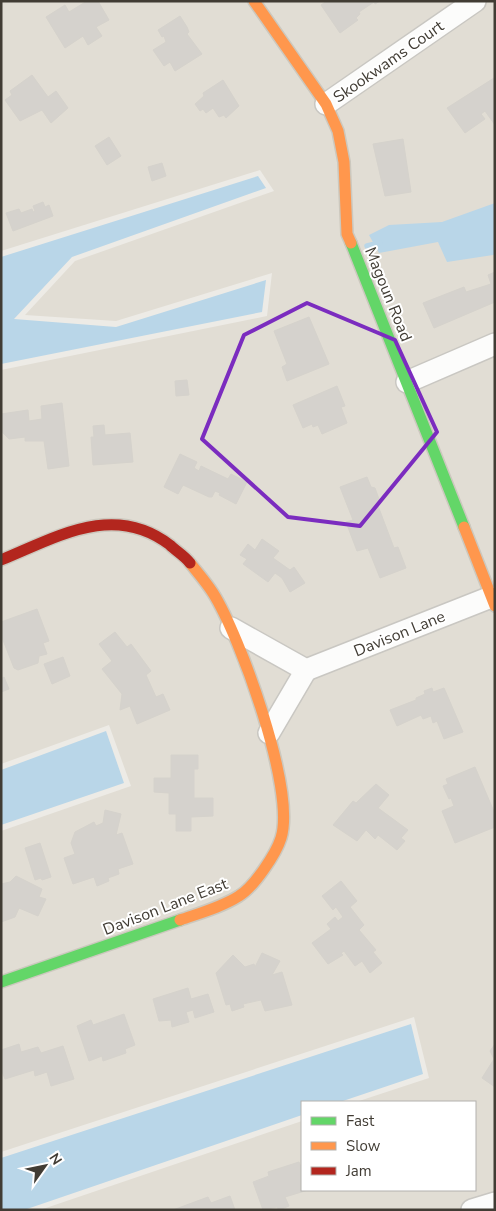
<svg xmlns="http://www.w3.org/2000/svg" width="496" height="1211" font-family="'Nunito Sans',sans-serif">
<style>
.residential{fill:#e1ddd4}
.water{fill:#b9d6e8}
.lines{fill:none;stroke-linecap:round;stroke-linejoin:round}
.stream{stroke:#b9d6e8;stroke-width:5.5}
.building{fill:#d5d2cd;stroke:#d5d2cc}
.street-casing{stroke:#c9c7c2;stroke-width:24}
.fast-casing{stroke:#ccc8be;stroke-width:14}
.slow-casing{stroke:#ccc8be;stroke-width:14}
.jam-casing{stroke:#ccc8be;stroke-width:14}
.street{stroke:#fcfcfb;stroke-width:21}
.fast{stroke:#63d668;stroke-width:11}
.slow{stroke:#ff974d;stroke-width:11}
.jam{stroke:#b3261e;stroke-width:11}
.marked{fill:none;stroke:#7b2cbf;stroke-width:4;stroke-linejoin:round}
.labels{text-anchor:middle;stroke-width:4;stroke-linejoin:round;paint-order:stroke}
.street-label{font-size:16px;fill:#413c34;stroke:#fff}
</style>
<rect width="100%" height="100%" fill="#edebe6"/>
<polygon class="residential" points="1,1 495,1 495,1210 40,1210 302,1121 302,1190 475,1190 475,1102 356,1102 429,1078 414,1017 1,1152 1,831 131,786 109,725 1,764 1,370 267,316 272,273 116,321 25,315 75,261 274,191 260,170 1,251"/>
<g class="water">
<polygon points="258,176 266,188 72,257 14,319 116,327 266,280 262,312 1,364 1,257"/>
<polygon points="495,203 495,254 493,255 447,262 438,242 379,253 369,235 389,225 442,222"/>
<polygon points="106,731 124,783 1,825 1,770"/>
<polygon points="411,1024 423,1074 340,1102 302,1102 302,1115 24,1210 1,1210 1,1158"/>
</g>
<g class="lines">
<polyline class="stream" points="367,246 380,243"/>
</g>
<g class="building">
<polygon points="87,1 98,1 109,20 96,27 102,36 88,45 83,36 65,48 46,17 65,5 69,12"/>
<polygon points="327,1 380,1 375,4 374,2 359,12 360,14 356,18 358,20 340,33 321,5"/>
<polygon points="180,16 187,27 189,32 187,34 202,54 175,71 170,62 164,66 153,50 166,42 164,36 162,37 158,30"/>
<polygon points="32,75 48,97 56,91 68,108 51,123 42,110 20,121 5,100 12,95 10,91"/>
<polygon points="494,78 495,125 485,111 481,114 485,119 465,133 447,108"/>
<polygon points="223,80 239,106 226,118 224,115 219,117 213,108 206,113 203,109 200,111 195,104 204,96 203,93"/>
<polygon points="109,137 121,156 107,165 95,146"/>
<polygon points="403,139 411,192 385,196 373,144"/>
<polygon points="162,163 166,176 152,181 148,167"/>
<polygon points="43,202 45,207 49,205 53,216 13,231 6,213 19,209 21,213 32,209 33,212 35,211 33,206"/>
<polygon points="495,272 495,302 434,328 423,303 464,287 466,292 491,284 488,275"/>
<polygon points="309,317 329,364 287,381 282,367 287,364 274,331"/>
<polygon points="187,380 189,395 176,396 175,381"/>
<polygon points="337,386 345,406 341,407 347,423 322,434 318,425 313,427 312,424 303,428 293,405"/>
<polygon points="62,403 69,466 48,469 44,441 25,441 25,437 9,439 3,433 1,414 28,410 29,421 42,419 41,406"/>
<polygon points="104,425 105,435 130,433 133,462 93,465 91,437 94,437 93,426"/>
<polygon points="180,454 197,462 194,468 199,471 201,466 228,479 231,474 247,482 236,504 219,495 220,493 215,491 212,497 209,497 183,485 178,494 164,487"/>
<polygon points="367,477 371,487 375,488 380,502 377,503 394,548 398,547 406,568 380,578 368,548 357,551 346,522 353,520 340,487"/>
<polygon points="262,539 279,551 273,558 290,570 294,567 305,583 290,592 282,578 275,573 268,582 243,564 247,559 240,555 248,544 255,550"/>
<polygon points="37,609 49,641 43,643 47,654 39,656 38,663 18,670 14,668 1,635 1,622"/>
<polygon points="115,632 127,647 131,644 151,671 146,675 156,697 163,694 170,710 137,724 130,706 120,710 122,694 102,669 112,661 99,644"/>
<polygon points="63,657 70,676 52,684 44,664"/>
<polygon points="4,677 9,689 1,692 1,679"/>
<polygon points="432,688 433,692 444,688 463,732 444,739 437,721 433,723 431,716 423,719 421,715 397,726 390,710 416,700 416,698 425,694 424,691"/>
<polygon points="171,755 198,755 198,769 194,769 194,798 213,798 213,816 191,817 191,831 176,831 176,814 169,814 169,793 154,792 154,778 171,778"/>
<polygon points="475,767 495,814 495,827 455,843 442,811 454,806 451,798 449,799 443,786 448,784 446,779"/>
<polygon points="376,784 389,795 378,808 408,830 401,838 405,841 397,850 378,835 375,839 366,830 357,841 333,825 353,801 356,803"/>
<polygon points="105,810 121,814 116,835 122,833 133,864 118,869 119,874 108,878 109,881 97,886 94,877 73,884 64,858 75,854 71,843 75,832 94,822 96,826 103,823"/>
<polygon points="40,843 51,877 42,880 41,878 35,880 25,848"/>
<polygon points="16,876 42,889 39,897 46,899 38,916 19,908 15,917 1,922 1,884 10,882"/>
<polygon points="341,881 357,901 350,907 364,925 359,930 376,950 373,952 382,963 370,973 362,961 355,966 344,951 341,953 343,955 328,964 312,943 331,929 327,924 335,917 338,921 343,917 336,907 333,910 322,896"/>
<polygon points="262,953 280,961 272,975 282,972 292,1005 265,1011 261,1000 243,1004 244,1007 232,1011 230,1004 226,1005 216,973 233,955 245,967 254,964 255,967"/>
<polygon points="188,988 191,999 208,994 214,1012 195,1018 193,1010 186,1012 189,1022 172,1027 171,1020 159,1021 153,999"/>
<polygon points="124,1014 135,1045 125,1049 126,1053 103,1061 102,1056 89,1061 77,1026 91,1020 93,1025"/>
<polygon points="19,1044 21,1052 38,1047 41,1053 63,1046 74,1079 51,1086 47,1072 35,1076 34,1070 5,1079 1,1069 1,1050"/>
<polygon points="495,1044 495,1087 482,1078 494,1059 490,1051"/>
<polygon points="299,1162 302,1170 302,1190 308,1190 285,1197 289,1206 279,1210 277,1207 263,1210 253,1182 269,1176 268,1172"/>
<polygon points="230,1196 235,1210 173,1210 208,1197 211,1203"/>
</g>
<g class="lines">
<defs>
<g id="street">
<polyline points="326,104 475,1"/>
<polyline points="407,382 495,344"/>
<polyline points="231,628 306,670 491,597"/>
<polyline points="269,733 306,670"/>
<polyline points="472,1210 495,1203"/>
</g>
<g id="fast">
<polyline points="351,243 464,527"/>
<polyline points="1,982 180,920"/>
</g>
<g id="slow">
<polyline points="254,1 326,104 338,131 344,162 347,234 351,243"/>
<polyline points="464,527 495,606"/>
<path d="M180 920C200 913 222 907 239 896 254 887 276 854 281 838 296 790 240 636 213 593 206 582 198 573 190 563"/>
</g>
<path id="jam" d="M1 560C57 537 114 502 170 545 176 551 185 556 190 563"/>
</defs>
<use href="#street" class="street-casing"/>
<use href="#fast" class="fast-casing"/>
<use href="#slow" class="slow-casing"/>
<use href="#jam" class="jam-casing"/>
<use href="#street" class="street"/>
<use href="#fast" class="fast"/>
<use href="#slow" class="slow"/>
<use href="#jam" class="jam"/>
</g>
<path class="marked" d="M307 303 395 340 437 432 360 526 288 517 202 439 244 335Z"/>
<g class="labels">
<g class="street-label">
<text transform="translate(388 61) rotate(-35)" y="6">Skookwams Court</text>
<text transform="translate(389 294) rotate(68)" y="6">Magoun Road</text>
<text transform="translate(399 633) rotate(-22)" y="6">Davison Lane</text>
<text transform="translate(165 906) rotate(-21)" y="6">Davison Lane East</text>
</g>
</g>
<rect width="496" height="1211" fill="none" stroke="#413c34" stroke-width="5"/>
<rect x="301" y="1101" width="175" height="90" fill="#ffffff" stroke="#b3b1ae"/>
<rect x="311" y="1117" width="25" height="8" fill="#63d668" stroke="#b3b1ae"/>
<text x="346" y="1126" font-size="15" fill="#413c34">Fast</text>
<rect x="311" y="1142" width="25" height="8" fill="#ff974d" stroke="#b3b1ae"/>
<text x="346" y="1151" font-size="15" fill="#413c34">Slow</text>
<rect x="311" y="1167" width="25" height="8" fill="#b3261e" stroke="#b3b1ae"/>
<text x="346" y="1176" font-size="15" fill="#413c34">Jam</text>
<g transform="translate(45 1166) rotate(57)" stroke="#ffffff" stroke-width="4" paint-order="stroke">
<path d="M0-4L9 19L0 12L-9 19Z" fill="#413c34"/>
<text y="-8" font-size="14" font-weight="bold" text-anchor="middle" fill="#413c34">N</text>
</g>
</svg>
